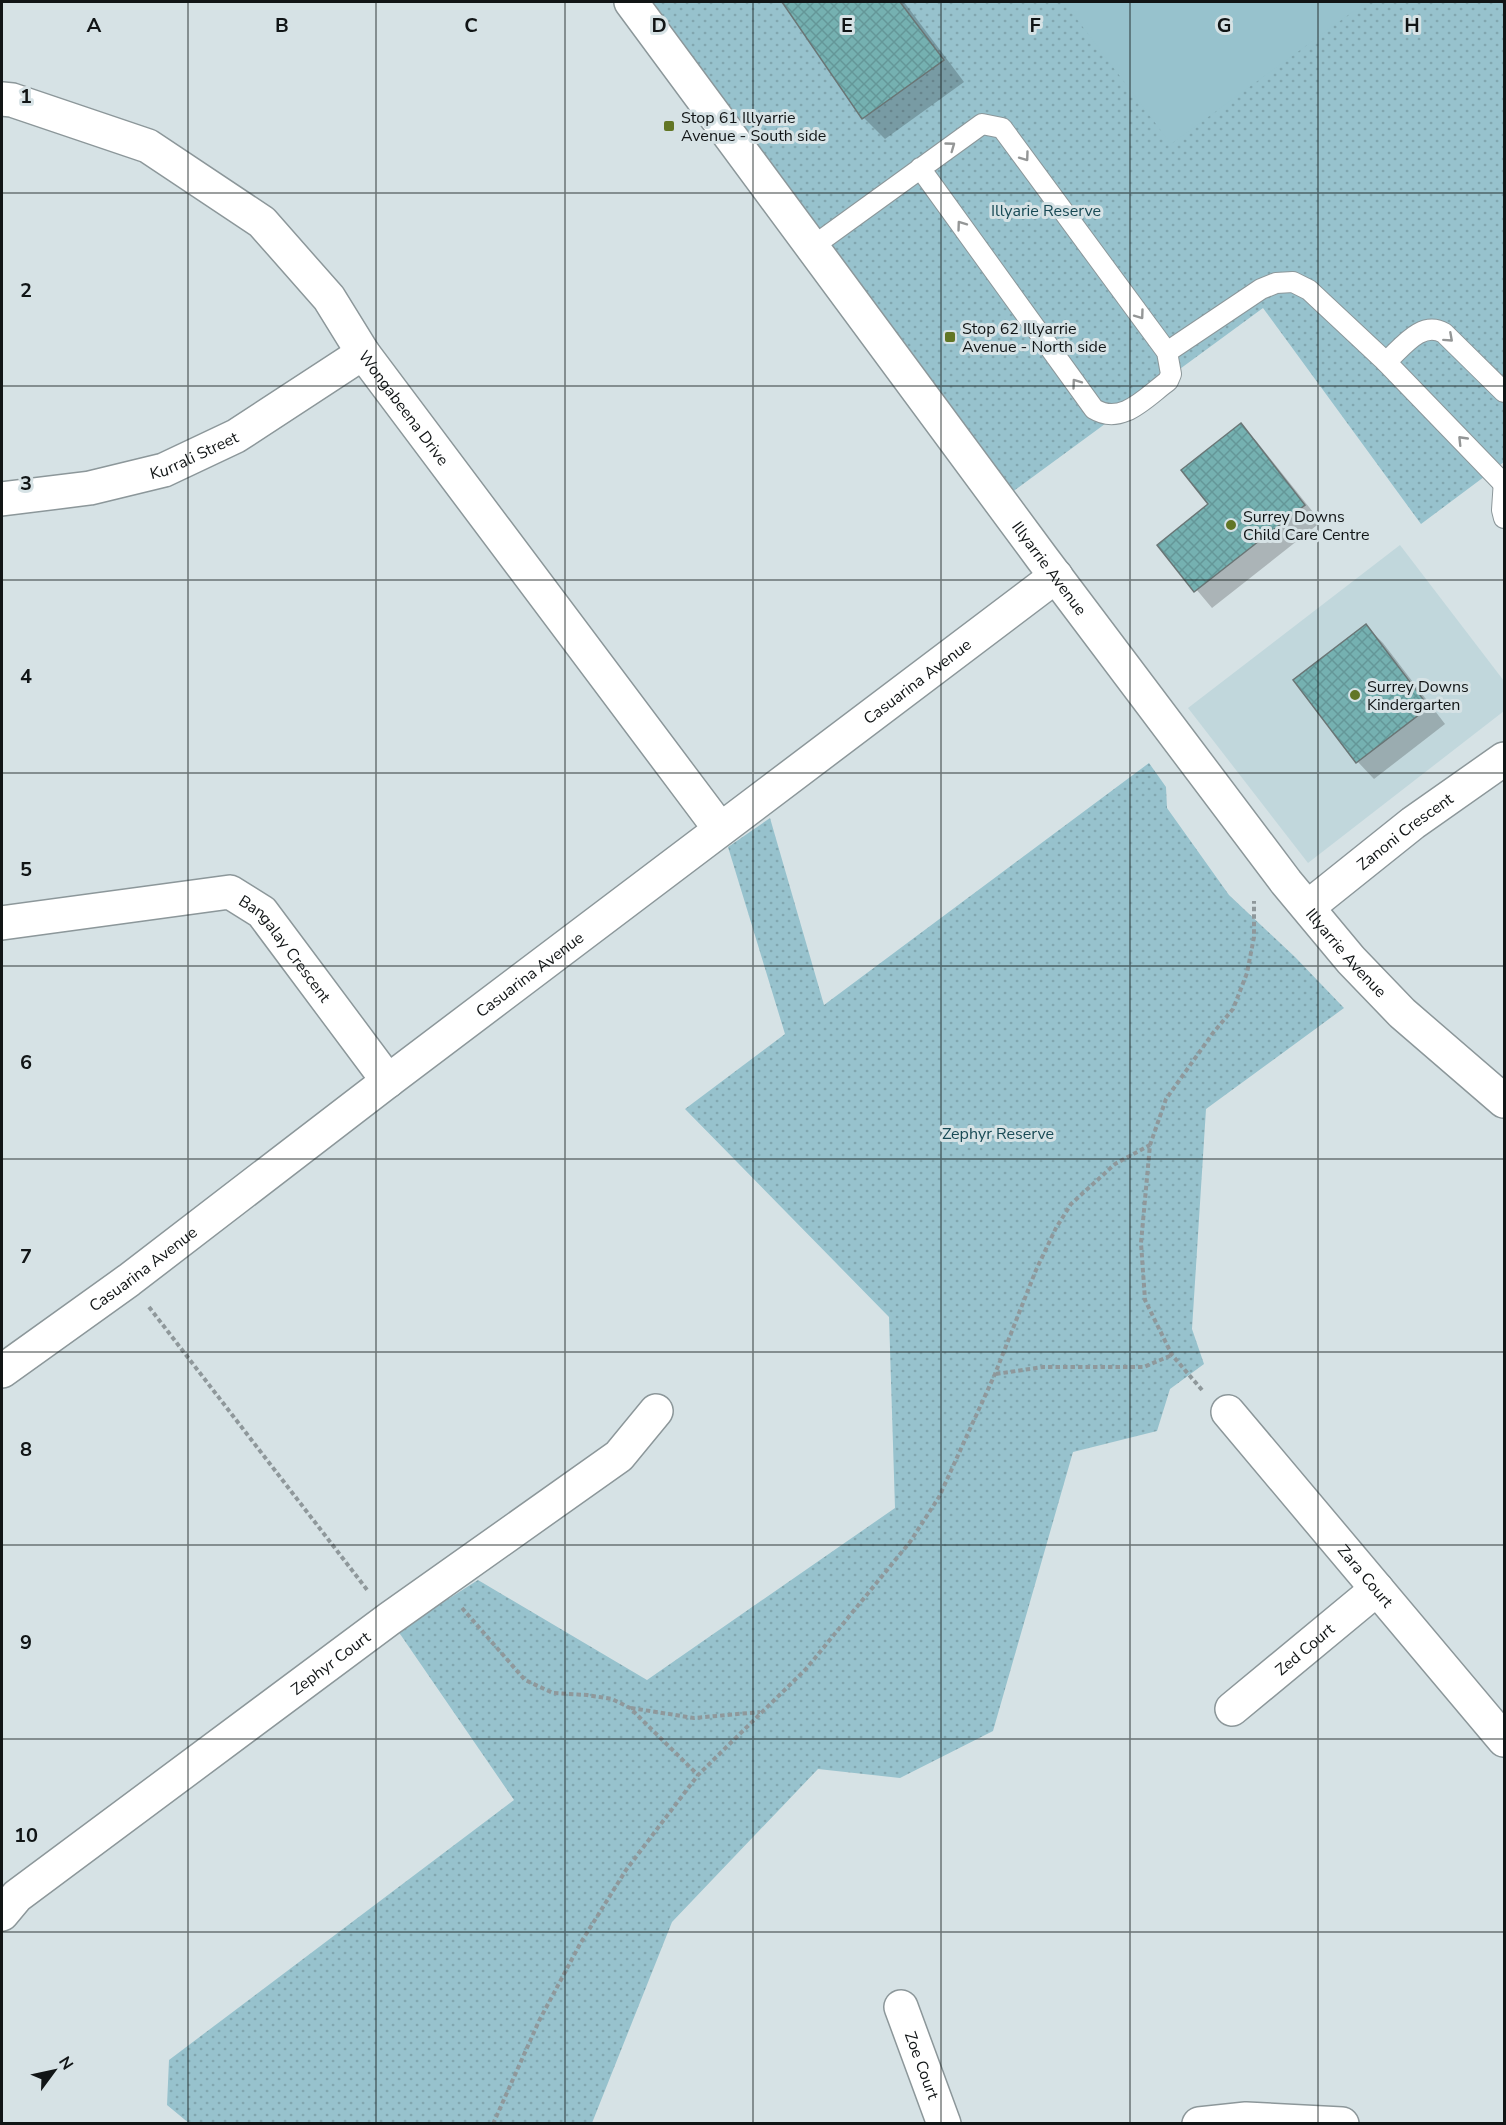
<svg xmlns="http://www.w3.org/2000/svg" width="1506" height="2125" font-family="'Nunito Sans',sans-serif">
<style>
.built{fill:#c1d7dc}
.park{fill:url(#park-dots)}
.pitch{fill:#97c2cd}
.shadow{fill:#0003}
.building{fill:url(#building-cross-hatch);stroke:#6a7676;stroke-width:1.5}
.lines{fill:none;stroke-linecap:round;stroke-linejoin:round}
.lane-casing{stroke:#8c979a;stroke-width:22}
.street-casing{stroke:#8c979a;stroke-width:36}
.path{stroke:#8f989b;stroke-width:4;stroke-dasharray:4.5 3;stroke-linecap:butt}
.lane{stroke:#fff;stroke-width:20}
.street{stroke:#fff;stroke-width:33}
.oneway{stroke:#949696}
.grid{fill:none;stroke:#111516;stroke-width:1.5;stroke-opacity:0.55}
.poi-dot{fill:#627625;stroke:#d6e2e5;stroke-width:2}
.labels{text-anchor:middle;stroke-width:6;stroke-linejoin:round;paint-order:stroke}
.poi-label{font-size:16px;fill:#111516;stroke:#d6e2e5;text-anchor:start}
.park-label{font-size:16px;fill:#174954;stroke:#d6e2e5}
.street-label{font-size:16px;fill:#111516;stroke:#d6e2e5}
.grid-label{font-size:20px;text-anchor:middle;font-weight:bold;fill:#111516;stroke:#d6e2e5;stroke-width:6;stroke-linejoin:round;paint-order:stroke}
</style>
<defs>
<pattern id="park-dots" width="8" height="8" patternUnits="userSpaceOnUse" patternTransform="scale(1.5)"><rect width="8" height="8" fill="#97c2cd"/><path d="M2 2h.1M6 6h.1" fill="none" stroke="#81a6af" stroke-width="1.8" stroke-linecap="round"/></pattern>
<pattern id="building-cross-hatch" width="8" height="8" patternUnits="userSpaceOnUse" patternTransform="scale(1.5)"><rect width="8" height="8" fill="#75b1b1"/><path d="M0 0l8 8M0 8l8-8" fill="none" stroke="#649798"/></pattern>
</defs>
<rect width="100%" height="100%" fill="#d6e2e5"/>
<polygon class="built" points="1400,545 1504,681 1504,711 1308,863 1188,708"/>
<g class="park">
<polygon points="631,2 1504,2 1504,462 1421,524 1263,308 1000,501"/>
<polygon points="1149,763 1166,787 1167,808 1229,895 1295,957 1344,1008 1206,1109 1192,1329 1204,1364 1170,1389 1157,1431 1073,1452 993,1731 900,1778 818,1769 672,1922 592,2123 190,2124 167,2105 169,2060 514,1800 398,1631 478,1580 647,1680 895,1508 889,1317 685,1109 785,1034 728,847 770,818 824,1005"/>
</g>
<polygon class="pitch" points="1064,2 1366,2 1171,144"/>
<g class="shadow">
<polygon points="784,2 904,2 964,82 885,139 864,118"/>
<polygon points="1241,425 1257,442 1321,522 1212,608 1159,545 1210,504"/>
<polygon points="1366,626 1383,643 1445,724 1374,779 1358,762 1295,680"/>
</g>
<g class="building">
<polygon points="782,2 900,2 944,60 862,119"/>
<polygon points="1241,423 1305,505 1194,592 1157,545 1208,504 1181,470"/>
<polygon points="1366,624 1429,707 1356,763 1293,680"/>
</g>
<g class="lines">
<defs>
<g id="lane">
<path d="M812 247 982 124 1002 128 1167 352 1171 374 1168 381C1146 397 1122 426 1094 409L920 168"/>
<polyline points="1167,352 1261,289 1276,283 1293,282 1309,290 1386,362 1502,482"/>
<path d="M1386 362C1402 348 1421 320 1444 333L1504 392"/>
<polyline points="1504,480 1502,510 1504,518"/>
</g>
<g id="street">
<path id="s1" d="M631 2 1042 558 1286 882 1351 960 1402 1013 1504 1101"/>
<path id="s2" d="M2 99 12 100 148 146 262 222 329 298 363 353 720 829"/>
<path id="s3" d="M2 499 90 488 164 470 236 436 363 353"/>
<path id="s4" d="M1308 907 1413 823 1504 759"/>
<path id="s5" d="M2 923 230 892 262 912 388 1081"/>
<path id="s6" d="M2 1371 129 1280 388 1081 1056 576"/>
<path id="s7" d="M1228 1412 1504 1740"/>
<path id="s8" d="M1232 1709 1377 1589"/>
<path id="s9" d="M2 1914 17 1896 389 1619 619 1456 656 1411"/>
<path id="s10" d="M901 2007 944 2124"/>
<polyline points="1199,2124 1246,2119 1342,2124"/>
</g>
</defs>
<use href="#lane" class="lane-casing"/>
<use href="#street" class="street-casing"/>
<g class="path">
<polyline points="149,1307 368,1591"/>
<polyline points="996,1374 1043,1367 1144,1367 1172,1355"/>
<polyline points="1202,1390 1172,1355 1145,1300 1141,1243 1150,1145 1166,1099 1213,1033 1233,1009 1247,973 1254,937 1254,901"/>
<polyline points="462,1608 525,1680 553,1693 587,1695 612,1699 630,1708 698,1775"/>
<polyline points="631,1708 694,1718 760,1712"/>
<polyline points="493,2124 539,2021 580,1944 626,1870 698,1775 806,1669 910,1542 939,1497 995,1374 1036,1270 1056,1228 1071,1204 1115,1164 1150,1145"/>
</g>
<use href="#lane" class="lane"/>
<use href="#street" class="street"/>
</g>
<defs><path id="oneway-chevron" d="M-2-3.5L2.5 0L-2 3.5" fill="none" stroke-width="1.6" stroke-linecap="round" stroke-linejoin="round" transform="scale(1.5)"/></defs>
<g class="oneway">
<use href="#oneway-chevron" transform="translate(951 146) rotate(-36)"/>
<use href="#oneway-chevron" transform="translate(1025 157) rotate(54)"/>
<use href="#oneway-chevron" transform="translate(961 225) rotate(-126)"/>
<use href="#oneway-chevron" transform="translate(1140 315) rotate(54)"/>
<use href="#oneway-chevron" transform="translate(1449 338) rotate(42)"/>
<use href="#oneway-chevron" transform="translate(1076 383) rotate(-126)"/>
<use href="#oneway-chevron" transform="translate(1462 440) rotate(-134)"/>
</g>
<path class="grid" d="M188 2V2124M376 2V2124M565 2V2124M753 2V2124M941 2V2124M1130 2V2124M1318 2V2124M2 193H1504M2 386H1504M2 580H1504M2 773H1504M2 966H1504M2 1159H1504M2 1352H1504M2 1545H1504M2 1739H1504M2 1932H1504"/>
<g class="poi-dot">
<rect x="663" y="120" width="12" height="12" rx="3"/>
<rect x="944" y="331" width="12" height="12" rx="3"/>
<circle cx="1231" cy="525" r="6"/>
<circle cx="1355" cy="695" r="6"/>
</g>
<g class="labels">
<g class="poi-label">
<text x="681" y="123">Stop 61 Illyarrie<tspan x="681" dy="18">Avenue - South side</tspan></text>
<text x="962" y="334">Stop 62 Illyarrie<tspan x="962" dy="18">Avenue - North side</tspan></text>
<text x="1243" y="522">Surrey Downs<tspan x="1243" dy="18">Child Care Centre</tspan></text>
<text x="1367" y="692">Surrey Downs<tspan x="1367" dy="18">Kindergarten</tspan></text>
</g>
<g class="park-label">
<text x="1046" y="216">Illyarie Reserve</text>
<text x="998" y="1139">Zephyr Reserve</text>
</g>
<g class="street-label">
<text dy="6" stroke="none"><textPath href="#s2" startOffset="525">Wongabeena Drive</textPath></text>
<text dy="6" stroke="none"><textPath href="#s3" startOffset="198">Kurrali Street</textPath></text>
<text dy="6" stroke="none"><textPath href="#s1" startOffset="704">Illyarrie Avenue</textPath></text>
<text dy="6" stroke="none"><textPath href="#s6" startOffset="1146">Casuarina Avenue</textPath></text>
<text dy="6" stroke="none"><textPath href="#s4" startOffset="123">Zanoni Crescent</textPath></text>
<text dy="6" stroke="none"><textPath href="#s5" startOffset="310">Bangalay Crescent</textPath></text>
<text dy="6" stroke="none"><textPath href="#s1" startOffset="1190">Illyarrie Avenue</textPath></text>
<text dy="6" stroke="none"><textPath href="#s6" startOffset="660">Casuarina Avenue</textPath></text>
<text dy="6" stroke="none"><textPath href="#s6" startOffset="174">Casuarina Avenue</textPath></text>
<text dy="6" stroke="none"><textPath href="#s7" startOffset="214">Zara Court</textPath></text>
<text dy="6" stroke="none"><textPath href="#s8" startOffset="94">Zed Court</textPath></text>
<text dy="6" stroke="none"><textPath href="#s9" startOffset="414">Zephyr Court</textPath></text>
<text dy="6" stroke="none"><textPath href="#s10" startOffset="62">Zoe Court</textPath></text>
</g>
</g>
<g class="grid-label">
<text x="94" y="32">A</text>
<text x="282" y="32">B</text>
<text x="471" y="32">C</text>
<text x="659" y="32">D</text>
<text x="847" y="32">E</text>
<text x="1035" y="32">F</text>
<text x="1224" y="32">G</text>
<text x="1412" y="32">H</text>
<text x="26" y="103">1</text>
<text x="26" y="297">2</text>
<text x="26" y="490">3</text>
<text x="26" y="683">4</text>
<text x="26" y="876">5</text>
<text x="26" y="1069">6</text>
<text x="26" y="1263">7</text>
<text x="26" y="1456">8</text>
<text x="26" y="1649">9</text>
<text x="26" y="1842">10</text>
</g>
<rect width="1506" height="2125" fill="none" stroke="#111516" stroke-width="6"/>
<g transform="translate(54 2071) rotate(57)" stroke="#d6e2e5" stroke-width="4.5" paint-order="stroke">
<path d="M0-4.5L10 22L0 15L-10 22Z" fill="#111516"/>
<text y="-9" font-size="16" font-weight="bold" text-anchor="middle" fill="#111516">N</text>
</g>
</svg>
